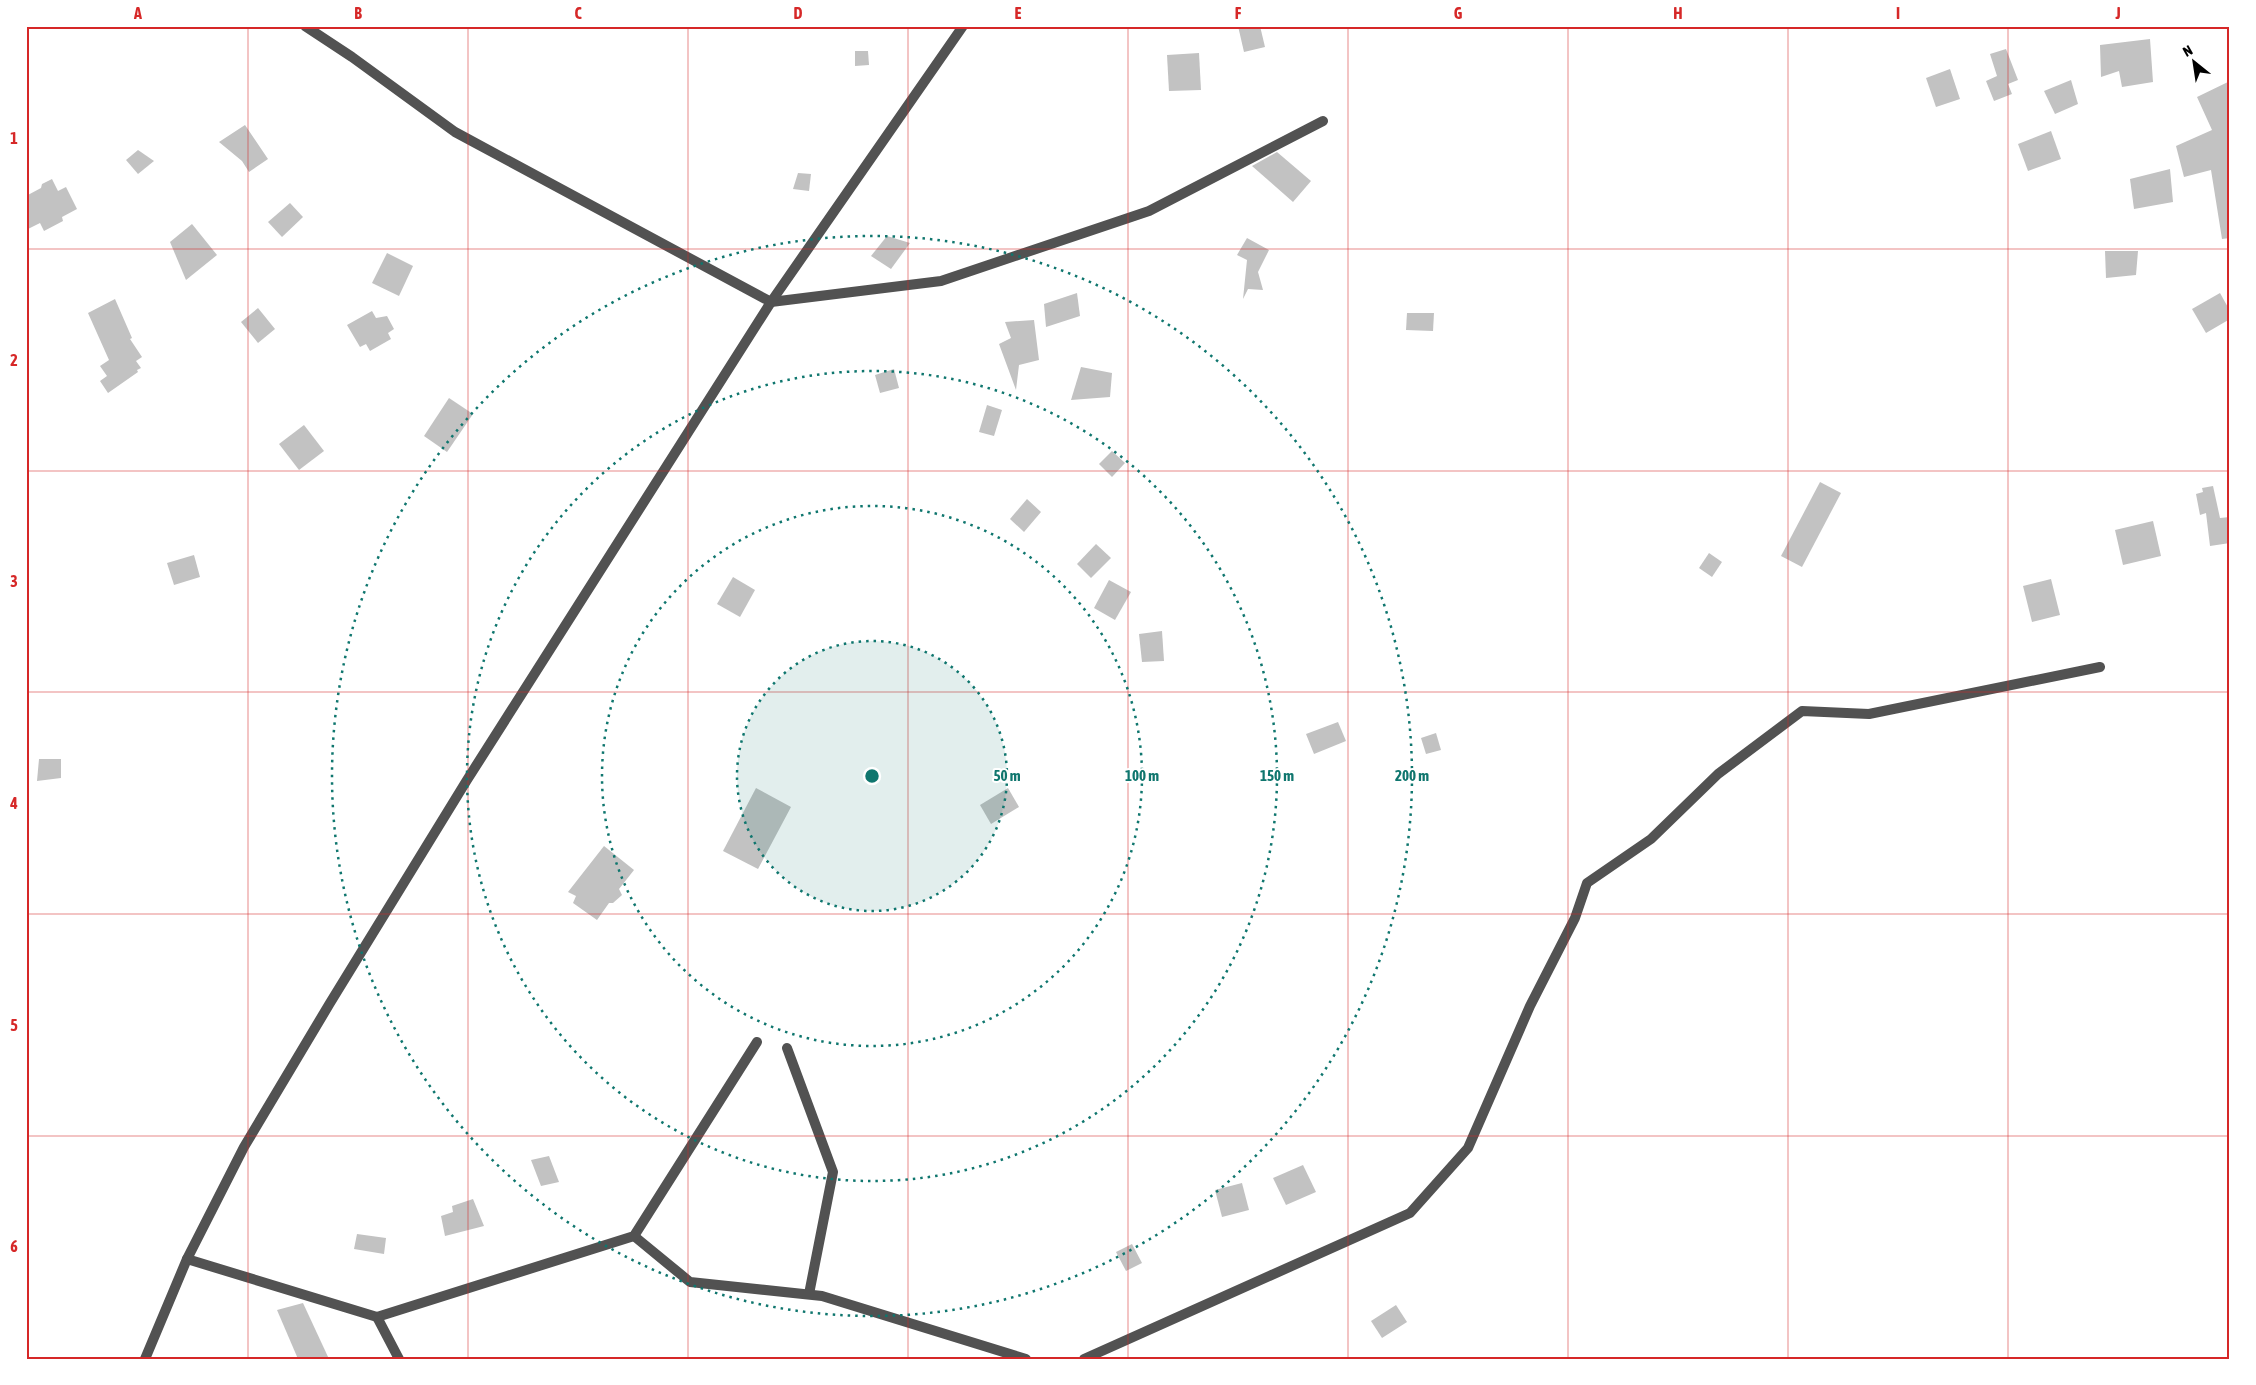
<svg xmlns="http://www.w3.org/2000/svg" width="2256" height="1385" font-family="'Asap Condensed',sans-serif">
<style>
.building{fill:#c2c2c2}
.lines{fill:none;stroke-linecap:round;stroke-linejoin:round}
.minor{stroke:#525252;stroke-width:10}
.tertiary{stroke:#525252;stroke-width:10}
.grid{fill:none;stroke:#d62828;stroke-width:1;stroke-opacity:0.55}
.ring{fill:none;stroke:#0f766e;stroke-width:2.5;stroke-dasharray:2.5 5}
.centre{fill:#0f766e;stroke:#fff;stroke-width:2.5}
.ring-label{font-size:15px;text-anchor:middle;font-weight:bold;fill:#0f766e;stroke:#fff;stroke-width:4;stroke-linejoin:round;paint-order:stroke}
.neatline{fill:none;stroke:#d62828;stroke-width:2}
.grid-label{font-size:16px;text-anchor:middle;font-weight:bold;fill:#d62828}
</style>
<rect width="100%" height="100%" fill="#fff"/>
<g class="building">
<polygon points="1238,26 1260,26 1265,47 1244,52"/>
<polygon points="2150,39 2153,82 2122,87 2119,71 2101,77 2100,45"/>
<polygon points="2006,49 2018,80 2008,84 2012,94 1994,101 1986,81 1997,76 1990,54"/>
<polygon points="855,51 868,51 869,65 855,66"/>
<polygon points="1199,53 1201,90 1169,91 1167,55"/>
<polygon points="1950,69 1960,99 1936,107 1926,78"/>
<polygon points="2071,80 2078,104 2055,114 2044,91"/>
<polygon points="2230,81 2230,238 2222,239 2211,170 2184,177 2176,146 2212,130 2197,97"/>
<polygon points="245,125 268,159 249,172 242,161 219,142"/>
<polygon points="2051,131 2061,159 2028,171 2018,144"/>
<polygon points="138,150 154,161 138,174 126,160"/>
<polygon points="1277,152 1311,181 1293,202 1252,166"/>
<polygon points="2170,169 2173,202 2134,209 2130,179"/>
<polygon points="798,173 811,174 809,191 793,189"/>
<polygon points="52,179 58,191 66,187 77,209 62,217 63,221 44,231 40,223 26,230 26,196 41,188 42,184"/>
<polygon points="290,203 303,217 282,237 268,222"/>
<polygon points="192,224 217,255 186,280 170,242"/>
<polygon points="887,236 910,243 891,269 871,256"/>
<polygon points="1247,238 1269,250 1258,272 1263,290 1248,289 1243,299 1247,260 1237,255"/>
<polygon points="2105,251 2138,251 2136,275 2106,278"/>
<polygon points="387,253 413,266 399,296 372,283"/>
<polygon points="1077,293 1080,316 1046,327 1044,304"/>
<polygon points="2220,293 2230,311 2230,319 2206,333 2192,309"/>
<polygon points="115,299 132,338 130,339 142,357 136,361 141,368 137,370 138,372 108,393 100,381 107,376 100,366 109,360 88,313"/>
<polygon points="258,308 275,329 258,343 241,322"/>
<polygon points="372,311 376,318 387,316 394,329 388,333 391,339 370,351 366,344 360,347 347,325"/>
<polygon points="1407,313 1434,313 1433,331 1406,330"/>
<polygon points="1034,320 1039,360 1019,365 1016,390 999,344 1011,338 1005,322"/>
<polygon points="1081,367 1112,373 1110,397 1071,400"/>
<polygon points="894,369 899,388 880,393 875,375"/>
<polygon points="449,398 473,414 447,452 424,436"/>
<polygon points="987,405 1002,410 994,436 979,432"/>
<polygon points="304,425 324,451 299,470 279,444"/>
<polygon points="1112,451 1125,463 1112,477 1099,464"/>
<polygon points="1820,482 1841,493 1802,567 1781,556"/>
<polygon points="2213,486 2220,518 2230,517 2230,543 2210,546 2206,513 2200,515 2196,494 2203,492 2202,488"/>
<polygon points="1027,499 1041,512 1024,532 1010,519"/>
<polygon points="2153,521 2161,556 2123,565 2115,530"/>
<polygon points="1096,544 1111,558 1091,578 1077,564"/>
<polygon points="1709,553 1722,562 1712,577 1699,568"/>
<polygon points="194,555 200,577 174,585 167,563"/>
<polygon points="733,577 755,590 740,617 717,604"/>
<polygon points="2051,579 2060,615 2032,622 2023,586"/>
<polygon points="1109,580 1131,592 1115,620 1094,608"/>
<polygon points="1162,631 1164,661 1142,662 1139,634"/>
<polygon points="1338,722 1346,741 1314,754 1306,734"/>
<polygon points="1436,733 1441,750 1426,754 1421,738"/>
<polygon points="39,759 61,759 61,778 37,781"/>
<polygon points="756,788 791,807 758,869 723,851"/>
<polygon points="1008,788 1019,807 991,824 980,805"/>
<polygon points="604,846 634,870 619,889 622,895 613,903 609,903 597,920 573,903 576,896 568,892"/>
<polygon points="549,1156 559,1182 541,1186 531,1160"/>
<polygon points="1303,1165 1316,1192 1286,1205 1273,1178"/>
<polygon points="1242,1183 1249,1210 1222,1217 1215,1190"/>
<polygon points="473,1199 484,1226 445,1236 441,1216 453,1212 452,1206"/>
<polygon points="357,1234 386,1238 384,1254 354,1249"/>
<polygon points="1132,1244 1142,1263 1126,1271 1116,1252"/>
<polygon points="303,1303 329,1359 298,1359 277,1310"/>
<polygon points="1396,1305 1407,1322 1382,1338 1371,1321"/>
</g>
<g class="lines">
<g class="minor">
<polyline points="305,26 352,57 455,132 771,302 941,281 1149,211 1323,121"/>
<polyline points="787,1048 833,1172 809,1294"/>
<polyline points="634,1236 690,1282 822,1296 1026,1359"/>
<polyline points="187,1259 377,1317 634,1236 757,1042"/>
<polyline points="377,1317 399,1359"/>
<polyline points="1084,1359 1410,1213 1468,1148 1530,1006 1575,918 1587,883 1651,839 1718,774 1802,711 1869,714 2100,667"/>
</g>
<polyline class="tertiary" points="145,1359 187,1259 244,1147 330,1003 467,780 771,302 963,26"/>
</g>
<path class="grid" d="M248 26V1359M468 26V1359M688 26V1359M908 26V1359M1128 26V1359M1348 26V1359M1568 26V1359M1788 26V1359M2008 26V1359M26 249H2230M26 471H2230M26 692H2230M26 914H2230M26 1136H2230"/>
<circle cx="872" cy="776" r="135" fill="#0f766e" fill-opacity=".12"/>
<g class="ring">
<circle cx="872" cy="776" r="135"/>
<circle cx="872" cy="776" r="270"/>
<circle cx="872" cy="776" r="405"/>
<circle cx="872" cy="776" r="540"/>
</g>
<circle cx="872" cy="776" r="8" class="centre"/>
<g class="ring-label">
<text x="1007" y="781">50 m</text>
<text x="1142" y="781">100 m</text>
<text x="1277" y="781">150 m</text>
<text x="1412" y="781">200 m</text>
</g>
<rect width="2256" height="1385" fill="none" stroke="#ffffff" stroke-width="55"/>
<g transform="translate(2194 62) rotate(330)" stroke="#ffffff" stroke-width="4" paint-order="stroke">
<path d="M0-4L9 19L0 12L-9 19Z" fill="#000000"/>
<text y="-8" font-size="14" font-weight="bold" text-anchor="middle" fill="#000000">N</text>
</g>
<rect x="28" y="28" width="2200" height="1330" class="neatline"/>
<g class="grid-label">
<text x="138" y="19">A</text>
<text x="358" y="19">B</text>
<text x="578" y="19">C</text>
<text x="798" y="19">D</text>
<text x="1018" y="19">E</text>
<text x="1238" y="19">F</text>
<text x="1458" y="19">G</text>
<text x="1678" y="19">H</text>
<text x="1898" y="19">I</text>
<text x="2118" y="19">J</text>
<text x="14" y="144">1</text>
<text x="14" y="366">2</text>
<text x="14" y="587">3</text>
<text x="14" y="809">4</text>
<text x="14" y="1031">5</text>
<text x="14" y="1252">6</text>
</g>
</svg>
